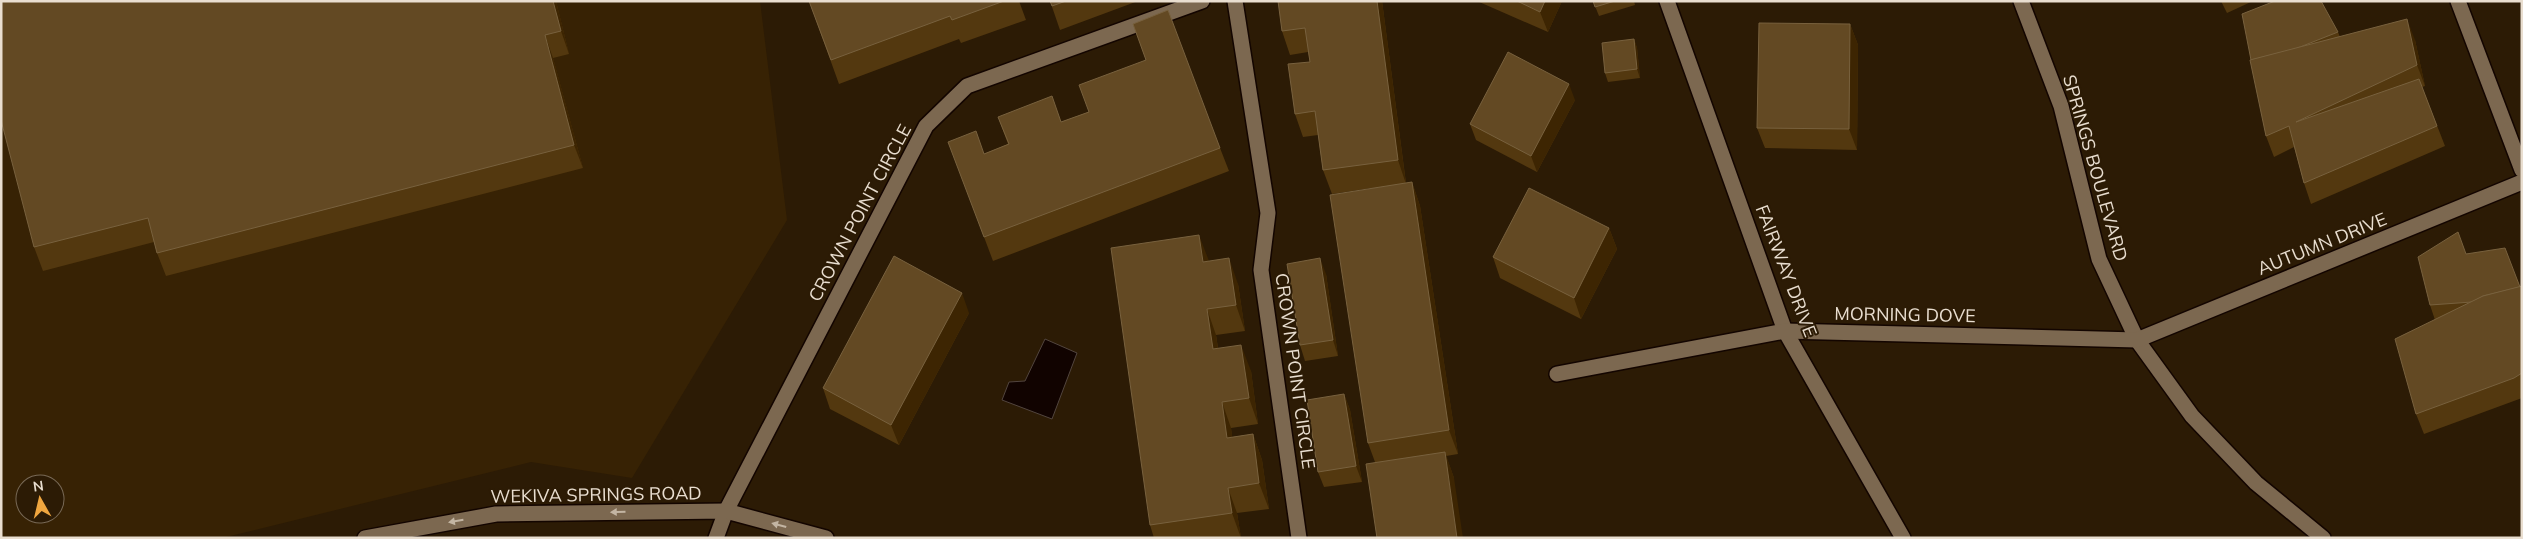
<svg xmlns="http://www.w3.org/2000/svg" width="2523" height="539" font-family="Mulish,sans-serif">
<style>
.built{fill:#372204;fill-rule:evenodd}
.water{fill:#110300;stroke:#52453e}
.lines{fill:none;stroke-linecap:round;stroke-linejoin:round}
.street-casing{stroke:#130500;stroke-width:18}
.secondary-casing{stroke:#130500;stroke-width:18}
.street{stroke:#7c6850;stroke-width:15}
.secondary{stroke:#7c6850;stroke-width:15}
.wall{fill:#53380f}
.shaded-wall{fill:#3d2502}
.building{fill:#634923;stroke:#78613e}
.oneway{fill:#c3b5a3}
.labels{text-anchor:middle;stroke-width:4;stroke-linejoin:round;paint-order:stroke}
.street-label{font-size:18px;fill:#e9ded0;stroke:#2c1b05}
</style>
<rect width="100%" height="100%" fill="#2c1b05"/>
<path class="built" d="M1 1H760L787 220 632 478 531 462 222 538H1ZM25 484H55V514H25Z"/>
<polygon class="water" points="1045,339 1077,353 1052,419 1002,400 1009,382 1025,381"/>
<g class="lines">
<defs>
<g id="street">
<polyline points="1235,1 1268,213 1261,270 1299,538"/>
<polyline points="1667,1 1785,331 1903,538"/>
<polyline points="2021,1 2061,106 2099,259 2137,340 2192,416 2256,483 2323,538"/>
<polyline points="2458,1 2522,170"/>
<polyline points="1557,374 1785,331 2137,340 2522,182"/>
<polyline points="716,538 726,511 926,126 967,86 1202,1"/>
</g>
<polyline id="secondary" points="365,538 496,514 726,511 826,538"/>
</defs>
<use href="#street" class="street-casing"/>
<use href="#secondary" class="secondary-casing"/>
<use href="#street" class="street"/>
<use href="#secondary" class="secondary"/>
</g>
<g class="wall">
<polygon points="1,1 556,1 569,54 553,58 583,168 166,276 157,253 154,242 43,271 34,247"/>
<polygon points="809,1 1019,1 1026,20 961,43 959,39 839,84"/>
<polygon points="1050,1 1138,1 1060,30"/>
<polygon points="1382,1 1406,183 1412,182 1420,206 1458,454 1446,456 1454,478 1375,462 1368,443 1372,188 1332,194 1323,170 1318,135 1303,137 1295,114 1310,62 1308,52 1290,55 1282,31"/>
<polygon points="1477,1 1562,1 1548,32"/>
<polygon points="1593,1 1634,1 1635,5 1599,16"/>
<polygon points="2221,1 2253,1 2227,13"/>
<polygon points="1133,24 1220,148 1229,171 993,261 957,165 1008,144 998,117 1061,122 1088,112 1146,60"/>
<polygon points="1850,24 1858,45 1857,150 1765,148 1757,128"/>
<polygon points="2338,32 2340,37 2415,40 2425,86 2422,87 2445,146 2311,204 2304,183 2294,147 2274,157 2266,136 2251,60"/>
<polygon points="1634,39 1637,48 1640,78 1608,82 1605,73"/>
<polygon points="1575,100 1537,172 1476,140 1470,124"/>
<polygon points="1609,228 1617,249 1581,319 1500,278 1493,257"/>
<polygon points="2466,254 2520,287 2522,286 2522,398 2424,434 2416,414 2435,320 2430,305"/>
<polygon points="1209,261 1238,284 1245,331 1216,335 1218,348 1251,371 1258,424 1231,428 1232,437 1253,434 1262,460 1269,509 1237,513 1241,538 1154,538 1150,525"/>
<polygon points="1326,274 1338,356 1305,361 1300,345"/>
<polygon points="969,313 899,445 830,409 823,388"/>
<polygon points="1344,394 1350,410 1362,482 1324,487 1318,472"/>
</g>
<g class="shaded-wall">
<polygon points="553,1 556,1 569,54 561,31"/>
<polygon points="1377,1 1382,1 1406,184 1398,160"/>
<polygon points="1545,1 1562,1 1548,32 1540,12"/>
<polygon points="2407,19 2415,40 2425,86 2417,65"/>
<polygon points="1850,24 1858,45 1857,150 1849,129"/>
<polygon points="545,35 553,58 583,168 574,145"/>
<polygon points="1634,39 1637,48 1640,78 1637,69"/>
<polygon points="1569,84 1575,100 1537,172 1531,156"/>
<polygon points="1412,182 1420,206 1458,454 1449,430"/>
<polygon points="1609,228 1617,249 1581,319 1574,298"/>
<polygon points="1199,235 1209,261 1203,262"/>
<polygon points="1229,258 1238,284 1245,331 1236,305"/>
<polygon points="1320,258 1326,274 1338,356 1333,340"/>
<polygon points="962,293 969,313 899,445 891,425"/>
<polygon points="1207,309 1216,335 1222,375 1213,349"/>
<polygon points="1241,345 1251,371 1258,424 1249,398"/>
<polygon points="1344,394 1350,410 1362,482 1356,466"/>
<polygon points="1222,402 1231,428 1236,464 1227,438"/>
<polygon points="1253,434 1262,460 1269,509 1259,483"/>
<polygon points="1445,452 1454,478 1463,538 1457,538"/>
<polygon points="1228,488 1237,513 1241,538 1232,513"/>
</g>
<g class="building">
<polygon points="1,1 553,1 561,31 545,35 574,145 157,253 148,218 34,247 1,120"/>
<polygon points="809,1 1004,1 952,20 950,16 831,60"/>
<polygon points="1050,1 1066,1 1052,6"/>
<polygon points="1278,1 1377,1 1398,160 1323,170 1315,111 1295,114 1288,64 1310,62 1305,28 1282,31"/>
<polygon points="1517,1 1545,1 1540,12"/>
<polygon points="1593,1 1615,1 1595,7"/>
<polygon points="2275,1 2321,1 2338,32 2295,49 2251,60 2242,14"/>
<polygon points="1168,10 1220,148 984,237 948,142 976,131 984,154 1009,144 998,117 1052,96 1061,122 1089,112 1079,85 1146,60 1133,24"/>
<polygon points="2407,19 2417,65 2296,122 2419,79 2437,126 2304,183 2289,126 2266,136 2250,60"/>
<polygon points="1759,23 1850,24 1849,129 1757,128"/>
<polygon points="1634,39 1637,69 1605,73 1602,43"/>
<polygon points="1508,52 1569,84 1531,156 1470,124"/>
<polygon points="1412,182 1449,430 1368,443 1330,195"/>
<polygon points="1529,188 1609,228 1574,298 1493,257"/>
<polygon points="2458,232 2466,254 2505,248 2520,287 2483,296 2472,302 2430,305 2418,257"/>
<polygon points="1199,235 1203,262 1229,258 1236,305 1207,309 1213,349 1241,345 1249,398 1222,402 1227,438 1253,434 1259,483 1228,488 1232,513 1150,525 1111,248"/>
<polygon points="894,256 962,293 891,425 823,388"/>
<polygon points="1320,258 1333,340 1300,345 1287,264"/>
<polygon points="2522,286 2522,373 2514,378 2416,414 2395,339 2483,296"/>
<polygon points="1344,394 1356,466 1318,472 1307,400"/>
<polygon points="1445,452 1457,538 1377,538 1366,464"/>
</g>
<defs><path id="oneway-solid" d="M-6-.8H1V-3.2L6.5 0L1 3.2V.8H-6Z" transform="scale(1.25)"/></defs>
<g class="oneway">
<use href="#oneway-solid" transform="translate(618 512) rotate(179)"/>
<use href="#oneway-solid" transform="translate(456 521) rotate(170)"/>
<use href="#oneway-solid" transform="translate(779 525) rotate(-165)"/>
</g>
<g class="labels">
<g class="street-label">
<text transform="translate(2095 168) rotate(74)" y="6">SPRINGS BOULEVARD</text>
<text transform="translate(860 213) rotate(-62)" y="6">CROWN POINT CIRCLE</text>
<text transform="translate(2322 244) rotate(-22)" y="6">AUTUMN DRIVE</text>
<text transform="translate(1786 271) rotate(69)" y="6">FAIRWAY DRIVE</text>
<text transform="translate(1905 315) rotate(1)" y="6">MORNING DOVE</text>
<text transform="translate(1295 371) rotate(82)" y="6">CROWN POINT CIRCLE</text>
<text transform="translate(596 495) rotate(-1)" y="6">WEKIVA SPRINGS ROAD</text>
</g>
</g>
<rect width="2523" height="539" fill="none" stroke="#e9ded0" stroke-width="5"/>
<g transform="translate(40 499) rotate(352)"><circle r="24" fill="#2c1b05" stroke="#786956"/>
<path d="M0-4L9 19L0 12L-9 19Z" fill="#f0a63f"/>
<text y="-8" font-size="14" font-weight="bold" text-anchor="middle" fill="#e9ded0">N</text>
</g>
</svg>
